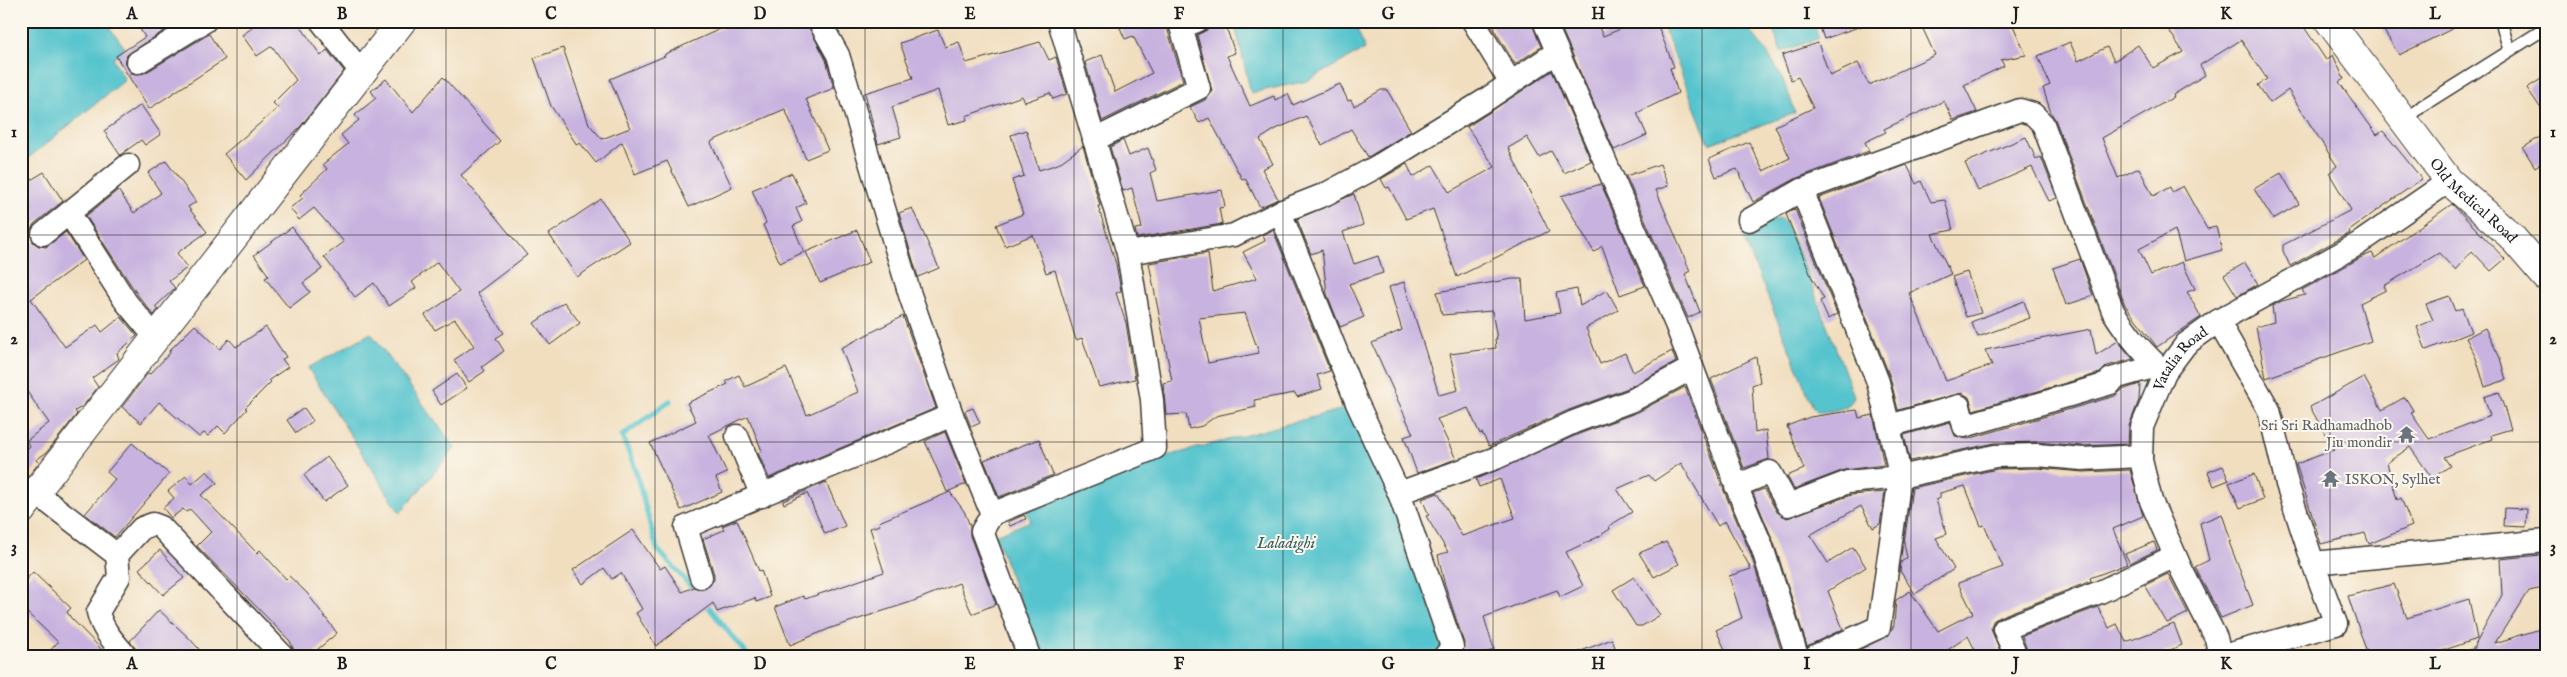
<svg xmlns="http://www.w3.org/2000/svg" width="2567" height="677" font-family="'IM FELL English',serif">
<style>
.water{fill:#57c4ce;stroke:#3a7075}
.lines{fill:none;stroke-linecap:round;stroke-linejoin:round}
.stream{stroke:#57c4ce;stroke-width:5.5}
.building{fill:#c8b2df;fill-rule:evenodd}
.lane-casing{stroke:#3c3934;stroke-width:14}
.street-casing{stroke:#3c3934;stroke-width:25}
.secondary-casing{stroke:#3c3934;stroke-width:30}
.lane{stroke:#fff;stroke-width:11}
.street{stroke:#fff;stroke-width:22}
.secondary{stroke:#fff;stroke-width:28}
.grid{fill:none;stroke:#1c1c1c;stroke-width:1;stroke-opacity:0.55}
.labels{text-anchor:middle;stroke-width:4;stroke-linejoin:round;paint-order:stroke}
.street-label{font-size:15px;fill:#1c1c1c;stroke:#fbf7ec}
.worship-label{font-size:15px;fill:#5b616d;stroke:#fbf7ec;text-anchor:end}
.water-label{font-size:16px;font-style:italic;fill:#345f63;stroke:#fbf7ec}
.neatline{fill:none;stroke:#1c1c1c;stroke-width:2}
.grid-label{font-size:16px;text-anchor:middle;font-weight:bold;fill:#1c1c1c}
</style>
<rect width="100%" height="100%" fill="#fbf7ec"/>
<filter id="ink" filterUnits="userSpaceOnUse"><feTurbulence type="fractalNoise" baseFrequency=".02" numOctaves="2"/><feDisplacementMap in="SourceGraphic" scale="10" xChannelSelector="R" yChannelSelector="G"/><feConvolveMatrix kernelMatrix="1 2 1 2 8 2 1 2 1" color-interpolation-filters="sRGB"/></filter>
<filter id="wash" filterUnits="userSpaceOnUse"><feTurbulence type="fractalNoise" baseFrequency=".0096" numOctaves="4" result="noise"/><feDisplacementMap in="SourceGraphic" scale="20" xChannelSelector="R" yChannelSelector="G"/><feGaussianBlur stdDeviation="1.12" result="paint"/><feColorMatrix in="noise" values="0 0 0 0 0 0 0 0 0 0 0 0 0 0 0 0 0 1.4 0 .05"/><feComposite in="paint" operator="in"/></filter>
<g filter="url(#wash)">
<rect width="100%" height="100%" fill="#f1debf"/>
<g class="water">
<polygon points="21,21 120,21 110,28 125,48 113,59 125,80 21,164"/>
<polygon points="1234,21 1354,21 1365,49 1307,81 1251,93"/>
<path d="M1661 21H1741C1767 48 1785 77 1795 113L1709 144Z"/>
<polygon points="1770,21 1813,21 1819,38 1781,52"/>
<path d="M1779 218 1784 221 1799 252 1854 396C1852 409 1830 412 1818 412L1813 407 1744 239V232Z"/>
<polygon points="371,333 455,448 400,513 308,368"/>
<polygon points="1351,407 1394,498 1443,644 1437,656 1041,656 995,535 1031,521 1026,511 1164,457"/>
</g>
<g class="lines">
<g class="stream">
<polyline points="670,401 622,436 634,465 657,549 696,592"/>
<polyline points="704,601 748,656"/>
</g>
</g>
<g id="blocks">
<g class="building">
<polygon points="135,21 179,21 127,55 125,63 132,74 145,73 209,34 225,59 149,109 116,56 145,37"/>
<polygon points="247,21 297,21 321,56 327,50 344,71 300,127 246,180 224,154 278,108 273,103 296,80 272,46 257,56 242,35 252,28"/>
<polygon points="738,21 806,21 826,60 834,88 806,99 828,150 806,159 785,109 712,141 711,143 732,187 689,207 667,161 635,174 622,142 596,163 580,143 577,145 551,106 534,58 563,48 589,124 602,139 630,128 610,79 665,56 665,54"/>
<polygon points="1117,21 1170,21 1168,31 1183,81 1102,121 1085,62 1102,55 1115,92 1152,73 1133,36 1125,39"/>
<polygon points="1210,21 1224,21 1235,53 1227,56 1250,106 1274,96 1275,100 1288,94 1293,105 1340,84 1348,101 1351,100 1354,106 1381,90 1387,90 1411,131 1368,157 1351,129 1322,145 1306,116 1276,129 1260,139 1273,164 1262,169 1278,199 1260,207 1245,178 1242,179 1209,118 1199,123 1190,107 1205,100 1212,91 1197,35 1207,30"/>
<polygon points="1489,21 1531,21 1541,47 1515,64"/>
<polygon points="1558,21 1596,21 1603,36 1641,21 1656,21 1674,67 1670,68 1678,93 1637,113 1647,135 1614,150"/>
<polygon points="1818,21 1867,21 1867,24 1824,39"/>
<polygon points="1935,21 2011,21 2026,55 2001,60 2004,66 1964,85 1977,112 1953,120 1944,101 1884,129 1886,132 1865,142 1869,151 1797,178 1753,202 1737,169 1716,177 1709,159 1749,142 1763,171 1790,158 1775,126 1813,108 1798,77 1791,80 1782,55 1818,43 1830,76 1858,63 1869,85 1935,55 1922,27"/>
<polygon points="2163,21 2300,21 2326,60 2333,55 2344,79 2339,82 2377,135 2383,131 2422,179 2349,230 2350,233 2290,266 2283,251 2283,245 2351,210 2329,173 2337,166 2288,90 2270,103 2258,85 2267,79 2241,40 2200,65 2205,75 2173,95 2174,97 2102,138 2118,178 2139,168 2153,196 2170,187 2172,192 2183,186 2207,229 2216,227 2222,250 2184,261 2175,230 2139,249 2151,275 2182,262 2195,289 2187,292 2201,317 2157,347 2125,305 2055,119 2051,113 2043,88 2050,85 2038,56 2070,42 2078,61 2107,47 2114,61 2138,45 2153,68 2183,52"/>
<polygon points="2378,21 2468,21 2399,55"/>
<polygon points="938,30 945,47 959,42 966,63 1040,42 1049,60 1056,57 1067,94 1053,99 1050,93 1025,102 1022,96 966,116 967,120 948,125 938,90 892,107 901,137 878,144 865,93 913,78 900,43"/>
<polygon points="1552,71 1591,161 1564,173 1551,151 1539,157 1527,137 1508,148 1549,231 1457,277 1433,209 1406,219 1389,187 1386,188 1381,179 1407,164 1413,177 1433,165 1449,192 1495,167 1467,127"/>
<polygon points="2546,76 2546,116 2527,88"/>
<polygon points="443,77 500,141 461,175 527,255 477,293 504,333 496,338 504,351 482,367 485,371 469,382 454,360 474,346 455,319 435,330 425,315 459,292 437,262 412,282 416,288 389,306 374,283 355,297 324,257 344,242 314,208 299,220 290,208 303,198 300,195 327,169 323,164 348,144 341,135 359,120 355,115 376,98 371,91 386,79 413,112"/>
<polygon points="141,105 161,134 145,145 141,140 120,155 104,131"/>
<polygon points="1026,130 1039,170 1058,164 1083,146 1100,206 1098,206 1116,264 1121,291 1116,293 1126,323 1135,379 1099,387 1082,338 1076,340 1055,270 1046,273 1033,235 1005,246 996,225 1023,214 1012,180 1024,176 1011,135"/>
<polygon points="2546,133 2546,160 2535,167 2523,148"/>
<polygon points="2026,137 2036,159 2041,157 2057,198 2049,201 2032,167 1978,191 1965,163"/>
<polygon points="1123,140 1129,156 1148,148 1156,170 1150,173 1157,201 1222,190 1225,207 1219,208 1222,224 1137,238 1135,229 1142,228 1132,188 1123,191 1110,147"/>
<polygon points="166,161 196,202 188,207 207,232 177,253 187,268 169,281 175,288 155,307 158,310 154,315 137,294 86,216 118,190 134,213 161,193 148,173"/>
<polygon points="1660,164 1668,186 1656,190 1690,271 1685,274 1700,312 1688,318 1626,176"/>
<polygon points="1907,165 1916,184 1921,181 1931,202 1945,200 1953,230 1932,234 1951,274 1909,293 1946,381 1992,365 1985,350 2091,329 2096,355 2118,341 2133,359 2107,366 2100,373 1973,410 1969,397 1962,393 1898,410 1890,377 1819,198"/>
<polygon points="44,172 63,201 34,224 31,230 33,242 39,246 46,247 66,232 84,260 31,299 65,347 97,325 102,332 121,317 137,336 117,353 119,359 92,378 98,387 83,406 75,411 77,414 47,452 36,460 39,463 21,485 21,447 25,451 30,446 26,441 49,423 21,383 21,186"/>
<polygon points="792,173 806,203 796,208 802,222 793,226 804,252 780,263 763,225 766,223 752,190"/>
<polygon points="2281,173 2299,204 2273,219 2254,189"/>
<polygon points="1601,184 1645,286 1620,295 1602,246 1594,252 1561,196"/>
<polygon points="1354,194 1363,225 1343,232 1354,264 1378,256 1383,273 1349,284 1364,317 1340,327 1327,294 1322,250 1311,254 1297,219"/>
<polygon points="601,199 630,242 577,277 549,234"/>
<polygon points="2452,204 2505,259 2491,271 2472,251 2455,270 2439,253 2384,286 2386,290 2360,303 2371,341 2266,378 2256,327 2274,322 2272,306 2282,301 2305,295 2302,290 2362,257 2372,253 2375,258"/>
<polygon points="912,208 939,268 918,277 899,213"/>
<polygon points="1795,209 1837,314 1828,319 1820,301 1824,299 1811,276 1786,214"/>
<polygon points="292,227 322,269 303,283 310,292 289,308 265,278 269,276 254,255"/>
<polygon points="857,230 870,262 820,283 806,252"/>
<path d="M1273 230 1330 371 1317 375 1322 389 1297 397 1295 393 1254 400 1256 407 1216 416 1202 426 1189 429 1186 414 1166 415 1163 383 1172 381 1149 263 1208 253 1213 291 1257 278 1243 252 1265 241 1263 235ZM1245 313 1259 353 1208 363 1199 318Z"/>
<polygon points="2080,259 2093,296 2066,305 2053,268"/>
<polygon points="2245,263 2258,284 2237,296 2224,275"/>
<polygon points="1967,272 1981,313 1966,317 1952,277"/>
<polygon points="1512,279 1522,279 1525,319 1560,313 1556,293 1577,289 1580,306 1607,290 1618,310 1586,328 1600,364 1625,353 1633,372 1672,351 1676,362 1628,388 1569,410 1489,446 1482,433 1480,434 1468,408 1437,419 1456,459 1417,473 1404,437 1413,434 1372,343 1402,330 1389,287 1404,282 1439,395 1458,390 1450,354 1496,348 1495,339 1497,339 1492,311 1442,315 1437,292"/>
<polygon points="2449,296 2455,311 2462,308 2471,332 2426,350 2417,327 2433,320 2426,304"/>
<polygon points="2024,301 2030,318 1978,337 1971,322"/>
<polygon points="564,302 580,323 550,345 534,323"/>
<polygon points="903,316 936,408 769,478 758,453 762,451 748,416 709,435 727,473 716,478 722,492 681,510 650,443 696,421 687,403 728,384 726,381 739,375 745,387 786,368 807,415 858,392 841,348"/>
<polygon points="195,325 220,349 229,339 236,347 266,327 286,357 282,359 288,367 269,380 271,382 245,408 247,409 225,433 218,426 208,436 204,433 199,437 159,402 141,423 122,407 148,373 150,374 170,353 169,351"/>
<polygon points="2485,328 2500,358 2506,380 2485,387 2476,358 2466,338"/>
<polygon points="1756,357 1760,382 1752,385 1755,433 1766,430 1769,459 1744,468 1711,379"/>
<polygon points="457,374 467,388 441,405 432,391"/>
<polygon points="2364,377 2382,410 2405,397 2414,412 2411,413 2429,439 2490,416 2484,397 2499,392 2511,429 2491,435 2492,439 2444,457 2450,466 2432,478 2410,447 2387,463 2397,500 2401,498 2412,526 2369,544 2365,533 2321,544 2296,464 2334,450 2310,407"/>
<polygon points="2140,384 2139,400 2129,426 2128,444 2082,446 2037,442 1995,443 1910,461 1904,435 1950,422 1955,436 1968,439 2115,396 2122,390"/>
<polygon points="1685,387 1724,491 1750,552 1783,656 1728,656 1716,630 1742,618 1729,576 1751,569 1725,521 1718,526 1681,463 1654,481 1649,475 1617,489 1632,512 1609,526 1610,529 1598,537 1566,552 1583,586 1560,597 1557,590 1484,617 1494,650 1474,656 1462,656 1464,643 1444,582 1438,555 1448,552 1426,516 1429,515 1422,499 1438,493 1462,536 1515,518 1500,479 1479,487 1476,479 1579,434 1638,412"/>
<polygon points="304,408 313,421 296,433 287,420"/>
<polygon points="973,408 980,423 971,427 965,411"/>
<polygon points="1857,410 1859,418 1873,415 1884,465 1844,470 1794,489 1787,476 1804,469 1787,426 1810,417"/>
<polygon points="945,432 966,484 947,492 925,441"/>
<polygon points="1039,439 1053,475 999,497 984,460"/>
<polygon points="132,443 169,474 115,537 85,514 115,479 107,472"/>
<polygon points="327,457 348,485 324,502 304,475"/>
<polygon points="2223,466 2229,480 2214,486 2208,472"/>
<polygon points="2037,468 2083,472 2130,470 2143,516 2113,529 2127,564 2090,578 2091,581 1999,617 1993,621 1991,628 2002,656 1978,656 1968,636 1939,656 1847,656 1889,635 1894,625 1896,600 1910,591 1938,631 1973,613 1958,583 2003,567 1984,525 1981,526 1965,486 1940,493 1940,498 1936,500 1947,534 1936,538 1954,569 1915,594 1900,571 1901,562 1907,558 1904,543 1912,488 1997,469"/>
<polygon points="207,471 217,483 201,495 257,553 260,550 286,579 289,576 307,593 337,633 310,656 296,656 290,641 197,546 211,532 190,509 186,512 183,509 171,518 163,508 174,498 168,491 186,476 192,484"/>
<polygon points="2254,474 2263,499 2240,508 2229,483"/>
<polygon points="826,482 845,526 825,534 807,493 784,504 783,501"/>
<polygon points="1764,489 1777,512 1787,518 1851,495 1885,492 1880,524 1873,528 1861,506 1810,535 1828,563 1853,547 1866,567 1828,591 1843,629 1807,646 1774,543 1753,493"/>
<polygon points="950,492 964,511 970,526 970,536 996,604 972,614 959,583 911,602 831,628 790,645 775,607 803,596 805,599 884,572 870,528 880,525 879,522"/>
<polygon points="2504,508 2527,509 2526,527 2503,526"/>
<polygon points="2222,514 2231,541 2229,542 2253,605 2221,618 2195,567 2209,560 2200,523"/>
<polygon points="1024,515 1026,519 1010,526 1008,522"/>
<polygon points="737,520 759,571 761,570 770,597 756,602 755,598 717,612 713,603 656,646 636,613 642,609 621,573 612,579 604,568 583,584 573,570 633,530 660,569 665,566 682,592 694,587 705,589 714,580 714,574 703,539 724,530 722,526"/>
<polygon points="1666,542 1679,564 1654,577 1639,553"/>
<polygon points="2154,542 2157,550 2130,563 2125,554"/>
<polygon points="160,550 184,578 163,595 139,569"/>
<polygon points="2541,555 2544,588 2528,591 2495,643 2540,629 2546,656 2465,656 2465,651 2473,649 2502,595 2500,559"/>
<polygon points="33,572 71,608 67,612 71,618 108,656 45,656 58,642 21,607 21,585"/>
<polygon points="2168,574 2188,613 2167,623 2145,585"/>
<polygon points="1634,577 1660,615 1642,626 1636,626 1613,590"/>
<polygon points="2394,584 2407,618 2469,599 2477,639 2427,656 2368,656 2348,596"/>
<polygon points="2098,607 2109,628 2117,624 2126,642 2174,624 2182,645 2156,656 2029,656 2022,636"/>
<polygon points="159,610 190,639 205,656 139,656 130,641"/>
<polygon points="1612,639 1618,656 1572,656 1571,655"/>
</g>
</g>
</g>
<g filter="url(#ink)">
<use href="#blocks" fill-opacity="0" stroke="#3c3934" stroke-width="1"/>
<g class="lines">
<defs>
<g id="lane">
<polyline points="2501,21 2509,50"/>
<polyline points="2405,121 2422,106 2546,28"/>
</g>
<g id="street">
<polyline points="321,21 362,73"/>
<polyline points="819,21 838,55 910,295 952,415 992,514 982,531 1029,656"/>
<polyline points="1473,21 1511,83"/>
<polyline points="1544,21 1676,324 1740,495 1762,547 1797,656"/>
<polyline points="138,62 205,21"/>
<polyline points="1094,140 1199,88 1181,27 1197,21"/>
<polyline points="1802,190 1878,382 1896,456 1900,477 1879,627 1815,656"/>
<polyline points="1280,212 1357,403 1399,493 1452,647 1445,656"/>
<polyline points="69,213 126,302 156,338"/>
<path d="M1749 220 1802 190 2020 110 2033 114 2043 124 2113 311C2128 335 2143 354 2165 372"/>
<polyline points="43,234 128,165"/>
<polyline points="1128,253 1234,235 1280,212 1326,194 1378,166 1487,99 1557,52"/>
<polyline points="2218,321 2269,410 2287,484 2313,563 2336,624 2223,656"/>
<polyline points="1889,426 1959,406 1964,426 2111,383 2111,379 2157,366"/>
<polyline points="737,436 762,496"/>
<polyline points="1736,486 1770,472 1788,505 1848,482 1900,477 1995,456 2037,455 2082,459 2141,456"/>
<path d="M36 493 117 555 119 577 98 612C102 630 114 642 126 656"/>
<polyline points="1399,493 1496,458 1574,422 1633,400 1692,368"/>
<polyline points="992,514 1155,448 1152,400 1128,253 1059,21"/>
<polyline points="117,555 142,528 153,524 161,527 283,656"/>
<polyline points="2313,563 2546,541"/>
<polyline points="701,577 686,527 952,415"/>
<polyline points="2016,656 2004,629 2100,592 2175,556"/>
<path id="s1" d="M2220 656 2216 638 2182 571 2151 501 2141 460 2142 427 2165 372 2186 344 2218 321 2358 244 2449 181"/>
</g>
<g id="secondary">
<path id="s2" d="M2329 21 2449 181 2510 235 2546 277"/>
<polyline points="21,511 402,21"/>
</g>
</defs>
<use href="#lane" class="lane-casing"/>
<use href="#street" class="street-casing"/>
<use href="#secondary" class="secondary-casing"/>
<use href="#lane" class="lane"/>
<use href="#street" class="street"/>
<use href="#secondary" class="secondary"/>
</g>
</g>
<path class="grid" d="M237 21V656M446 21V656M655 21V656M865 21V656M1074 21V656M1283 21V656M1493 21V656M1702 21V656M1911 21V656M2121 21V656M2330 21V656M21 235H2546M21 442H2546"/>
<defs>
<symbol id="temple-bare" viewBox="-9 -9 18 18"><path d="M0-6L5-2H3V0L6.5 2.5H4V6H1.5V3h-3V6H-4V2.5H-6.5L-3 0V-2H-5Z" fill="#6b7280" stroke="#fbf7ec" stroke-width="2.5" paint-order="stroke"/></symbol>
</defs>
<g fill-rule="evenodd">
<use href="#temple-bare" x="2394" y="422" width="25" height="25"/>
<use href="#temple-bare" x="2318" y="466" width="25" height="25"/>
</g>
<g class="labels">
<g class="street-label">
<text dy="5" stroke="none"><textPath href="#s2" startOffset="231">Old Medical Road</textPath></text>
<text dy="5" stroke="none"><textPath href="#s1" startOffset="325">Vatalia Road</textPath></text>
</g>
<g class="worship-label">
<text x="2392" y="430">Sri Sri Radhamadhob<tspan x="2392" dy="17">Jiu mondir</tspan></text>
<text x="2345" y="484" text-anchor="start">ISKON, Sylhet</text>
</g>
<g class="water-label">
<text x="1286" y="548">Laladighi</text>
</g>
</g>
<rect width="2567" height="677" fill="none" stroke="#fbf7ec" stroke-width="55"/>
<rect x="28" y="28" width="2512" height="622" class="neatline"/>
<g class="grid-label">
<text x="132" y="19">A</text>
<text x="342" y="19">B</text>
<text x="551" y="19">C</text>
<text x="760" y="19">D</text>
<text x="970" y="19">E</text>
<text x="1179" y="19">F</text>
<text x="1388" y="19">G</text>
<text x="1598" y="19">H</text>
<text x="1807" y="19">I</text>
<text x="2016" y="19">J</text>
<text x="2226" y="19">K</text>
<text x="2435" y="19">L</text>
<text x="14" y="137">1</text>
<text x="2553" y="137">1</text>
<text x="14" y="344">2</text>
<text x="2553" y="344">2</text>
<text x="14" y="552">3</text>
<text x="2553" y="552">3</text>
<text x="132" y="669">A</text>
<text x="342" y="669">B</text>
<text x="551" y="669">C</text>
<text x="760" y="669">D</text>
<text x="970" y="669">E</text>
<text x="1179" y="669">F</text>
<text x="1388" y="669">G</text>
<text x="1598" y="669">H</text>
<text x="1807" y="669">I</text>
<text x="2016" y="669">J</text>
<text x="2226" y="669">K</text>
<text x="2435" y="669">L</text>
</g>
</svg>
